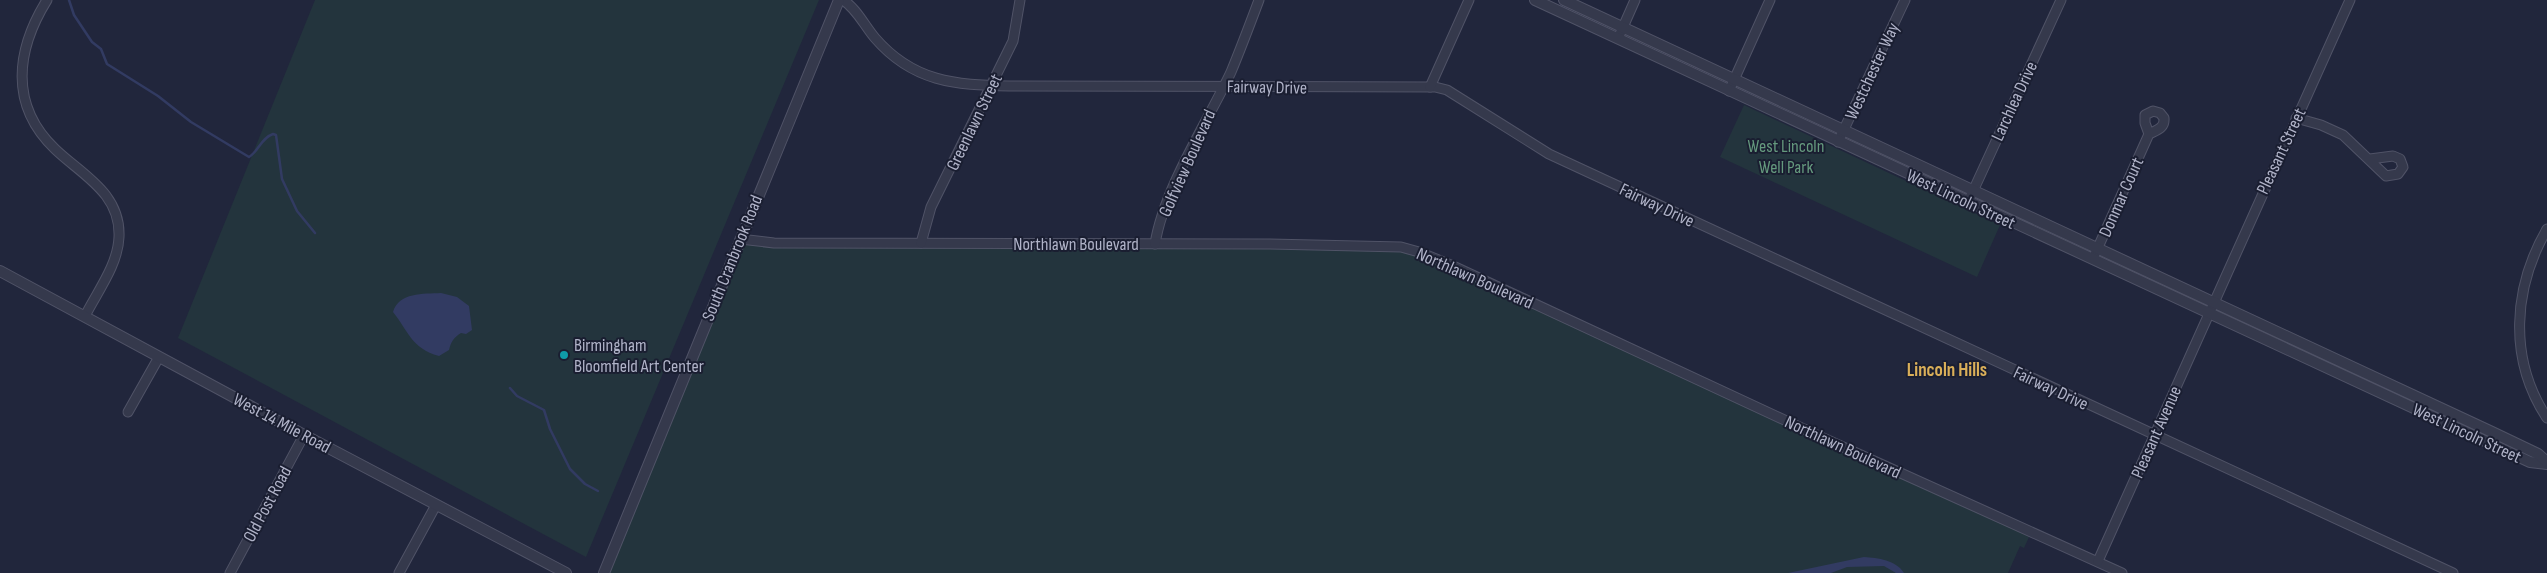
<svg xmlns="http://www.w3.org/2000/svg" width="2547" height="573" font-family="'Sofia Sans Condensed',sans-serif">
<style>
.green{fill:#23343d}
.water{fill:#323b62}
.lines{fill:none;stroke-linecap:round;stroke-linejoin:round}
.stream{stroke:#323b62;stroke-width:2.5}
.minor-casing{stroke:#505367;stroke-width:11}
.tertiary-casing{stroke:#505367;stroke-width:12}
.minor{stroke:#35394c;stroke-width:9}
.tertiary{stroke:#35394c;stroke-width:10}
.culture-dot{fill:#0f9aa8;stroke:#1a1e31;stroke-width:2}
.labels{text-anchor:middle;stroke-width:4;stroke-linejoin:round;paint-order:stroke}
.street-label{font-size:18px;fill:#b0b3c8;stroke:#1a1e31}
.park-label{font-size:18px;fill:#659a7e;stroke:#1a1e31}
.poi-label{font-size:18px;fill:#b0b3c8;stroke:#1a1e31;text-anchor:start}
.neighbourhood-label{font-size:19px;font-weight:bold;fill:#daaf59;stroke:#1a1e31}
</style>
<rect width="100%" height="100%" fill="#21263c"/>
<g class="green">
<polygon points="315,0 819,0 586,557 178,338"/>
<polygon points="1744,105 2000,225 1977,277 1720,157"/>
<polygon points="745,241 1407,245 1958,496 2029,537 2024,548 2020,546 2008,573 606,573"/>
</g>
<g class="water">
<path d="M441 293 457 297 469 306 472 330 466 334 461 333C453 338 451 342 449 350L439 356C411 348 409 332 393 312 399 292 423 294 441 293Z"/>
<path d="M1864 557C1878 558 1896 560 1904 573H1896L1884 566 1847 567 1831 573H1788Z"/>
</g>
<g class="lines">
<g class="stream">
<path d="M69 0 74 15 92 42 101 49 107 64 158 96 191 122 249 157C259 151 261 138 273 134L276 135 282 179 297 211 315 233"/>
<polyline points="510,388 517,396 544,410 550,429 570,469 585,484 598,491"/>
</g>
<defs>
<g id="minor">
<path d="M47 0C16 50 9 105 55 149 82 175 121 193 119 237 118 265 97 292 85 316"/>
<path d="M843 0C857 9 864 25 875 38 913 82 955 85 1009 86L1435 87 1447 90 1549 154 2453 573"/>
<polyline points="1620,34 1635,0"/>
<polyline points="1430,87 1469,0"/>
<polyline points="1729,91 1770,0"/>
<polyline points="2296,118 2321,125 2343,135 2386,176 2398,174 2403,167 2400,159 2393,156 2370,159"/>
<polyline points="1838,142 1905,0"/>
<polyline points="1968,202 2061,0"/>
<path d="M2547 229C2513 288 2508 359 2547 418"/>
<polyline points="740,239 774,243 1268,244 1401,247 1419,252 1451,265 1821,437 2122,573"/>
<polyline points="921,243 931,207 1013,41 1020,0"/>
<path d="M1155 244C1164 188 1207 123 1231 72 1241 48 1250 24 1259 0"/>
<path d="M2095 254 2149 134C2157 130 2165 128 2164 118L2160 113 2153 111 2145 115V123L2149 134"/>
<polyline points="128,412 159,357"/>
<polyline points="2098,561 2350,0"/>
<polyline points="230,573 304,435"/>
<polyline points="399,573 436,505"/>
</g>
<g id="tertiary">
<polyline points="1535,0 2530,462 2547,464"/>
<polyline points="1564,0 2492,432 2538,454 2547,462"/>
<polyline points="0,271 304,435 566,573"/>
<polyline points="604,573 839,0"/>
</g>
</defs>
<use href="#minor" class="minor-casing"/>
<use href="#tertiary" class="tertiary-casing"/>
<use href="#minor" class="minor"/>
<use href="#tertiary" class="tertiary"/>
</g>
<circle class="culture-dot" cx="564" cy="355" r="5"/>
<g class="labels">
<g class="street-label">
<text transform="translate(1872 71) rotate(-65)" y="6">Westchester Way</text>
<text transform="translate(1267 87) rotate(1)" y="6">Fairway Drive</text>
<text transform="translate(2014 101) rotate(-65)" y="6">Larchlea Drive</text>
<text transform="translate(974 122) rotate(-64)" y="6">Greenlawn Street</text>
<text transform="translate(2281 151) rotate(-65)" y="6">Pleasant Street</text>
<text transform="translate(1187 163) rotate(-66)" y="6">Golfview Boulevard</text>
<text transform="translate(2121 197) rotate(-66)" y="6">Donmar Court</text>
<text transform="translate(1961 199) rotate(25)" y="6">West Lincoln Street</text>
<text transform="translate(1657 205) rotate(25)" y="6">Fairway Drive</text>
<text x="1076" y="250">Northlawn Boulevard</text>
<text transform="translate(732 258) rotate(-68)" y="6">South Cranbrook Road</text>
<text transform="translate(1475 278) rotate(24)" y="6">Northlawn Boulevard</text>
<text transform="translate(2051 388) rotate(25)" y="6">Fairway Drive</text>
<text transform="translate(282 423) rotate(28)" y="6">West 14 Mile Road</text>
<text transform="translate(2156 432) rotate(-66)" y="6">Pleasant Avenue</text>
<text transform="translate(2467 433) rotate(25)" y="6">West Lincoln Street</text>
<text transform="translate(1843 447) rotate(25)" y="6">Northlawn Boulevard</text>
<text transform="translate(267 504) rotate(-62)" y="6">Old Post Road</text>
</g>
<g class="park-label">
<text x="1786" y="152">West Lincoln<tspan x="1786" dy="21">Well Park</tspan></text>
</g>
<g class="poi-label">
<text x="574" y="351">Birmingham<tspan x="574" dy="21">Bloomfield Art Center</tspan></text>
</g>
<g class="neighbourhood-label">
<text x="1947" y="376">Lincoln Hills</text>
</g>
</g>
</svg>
